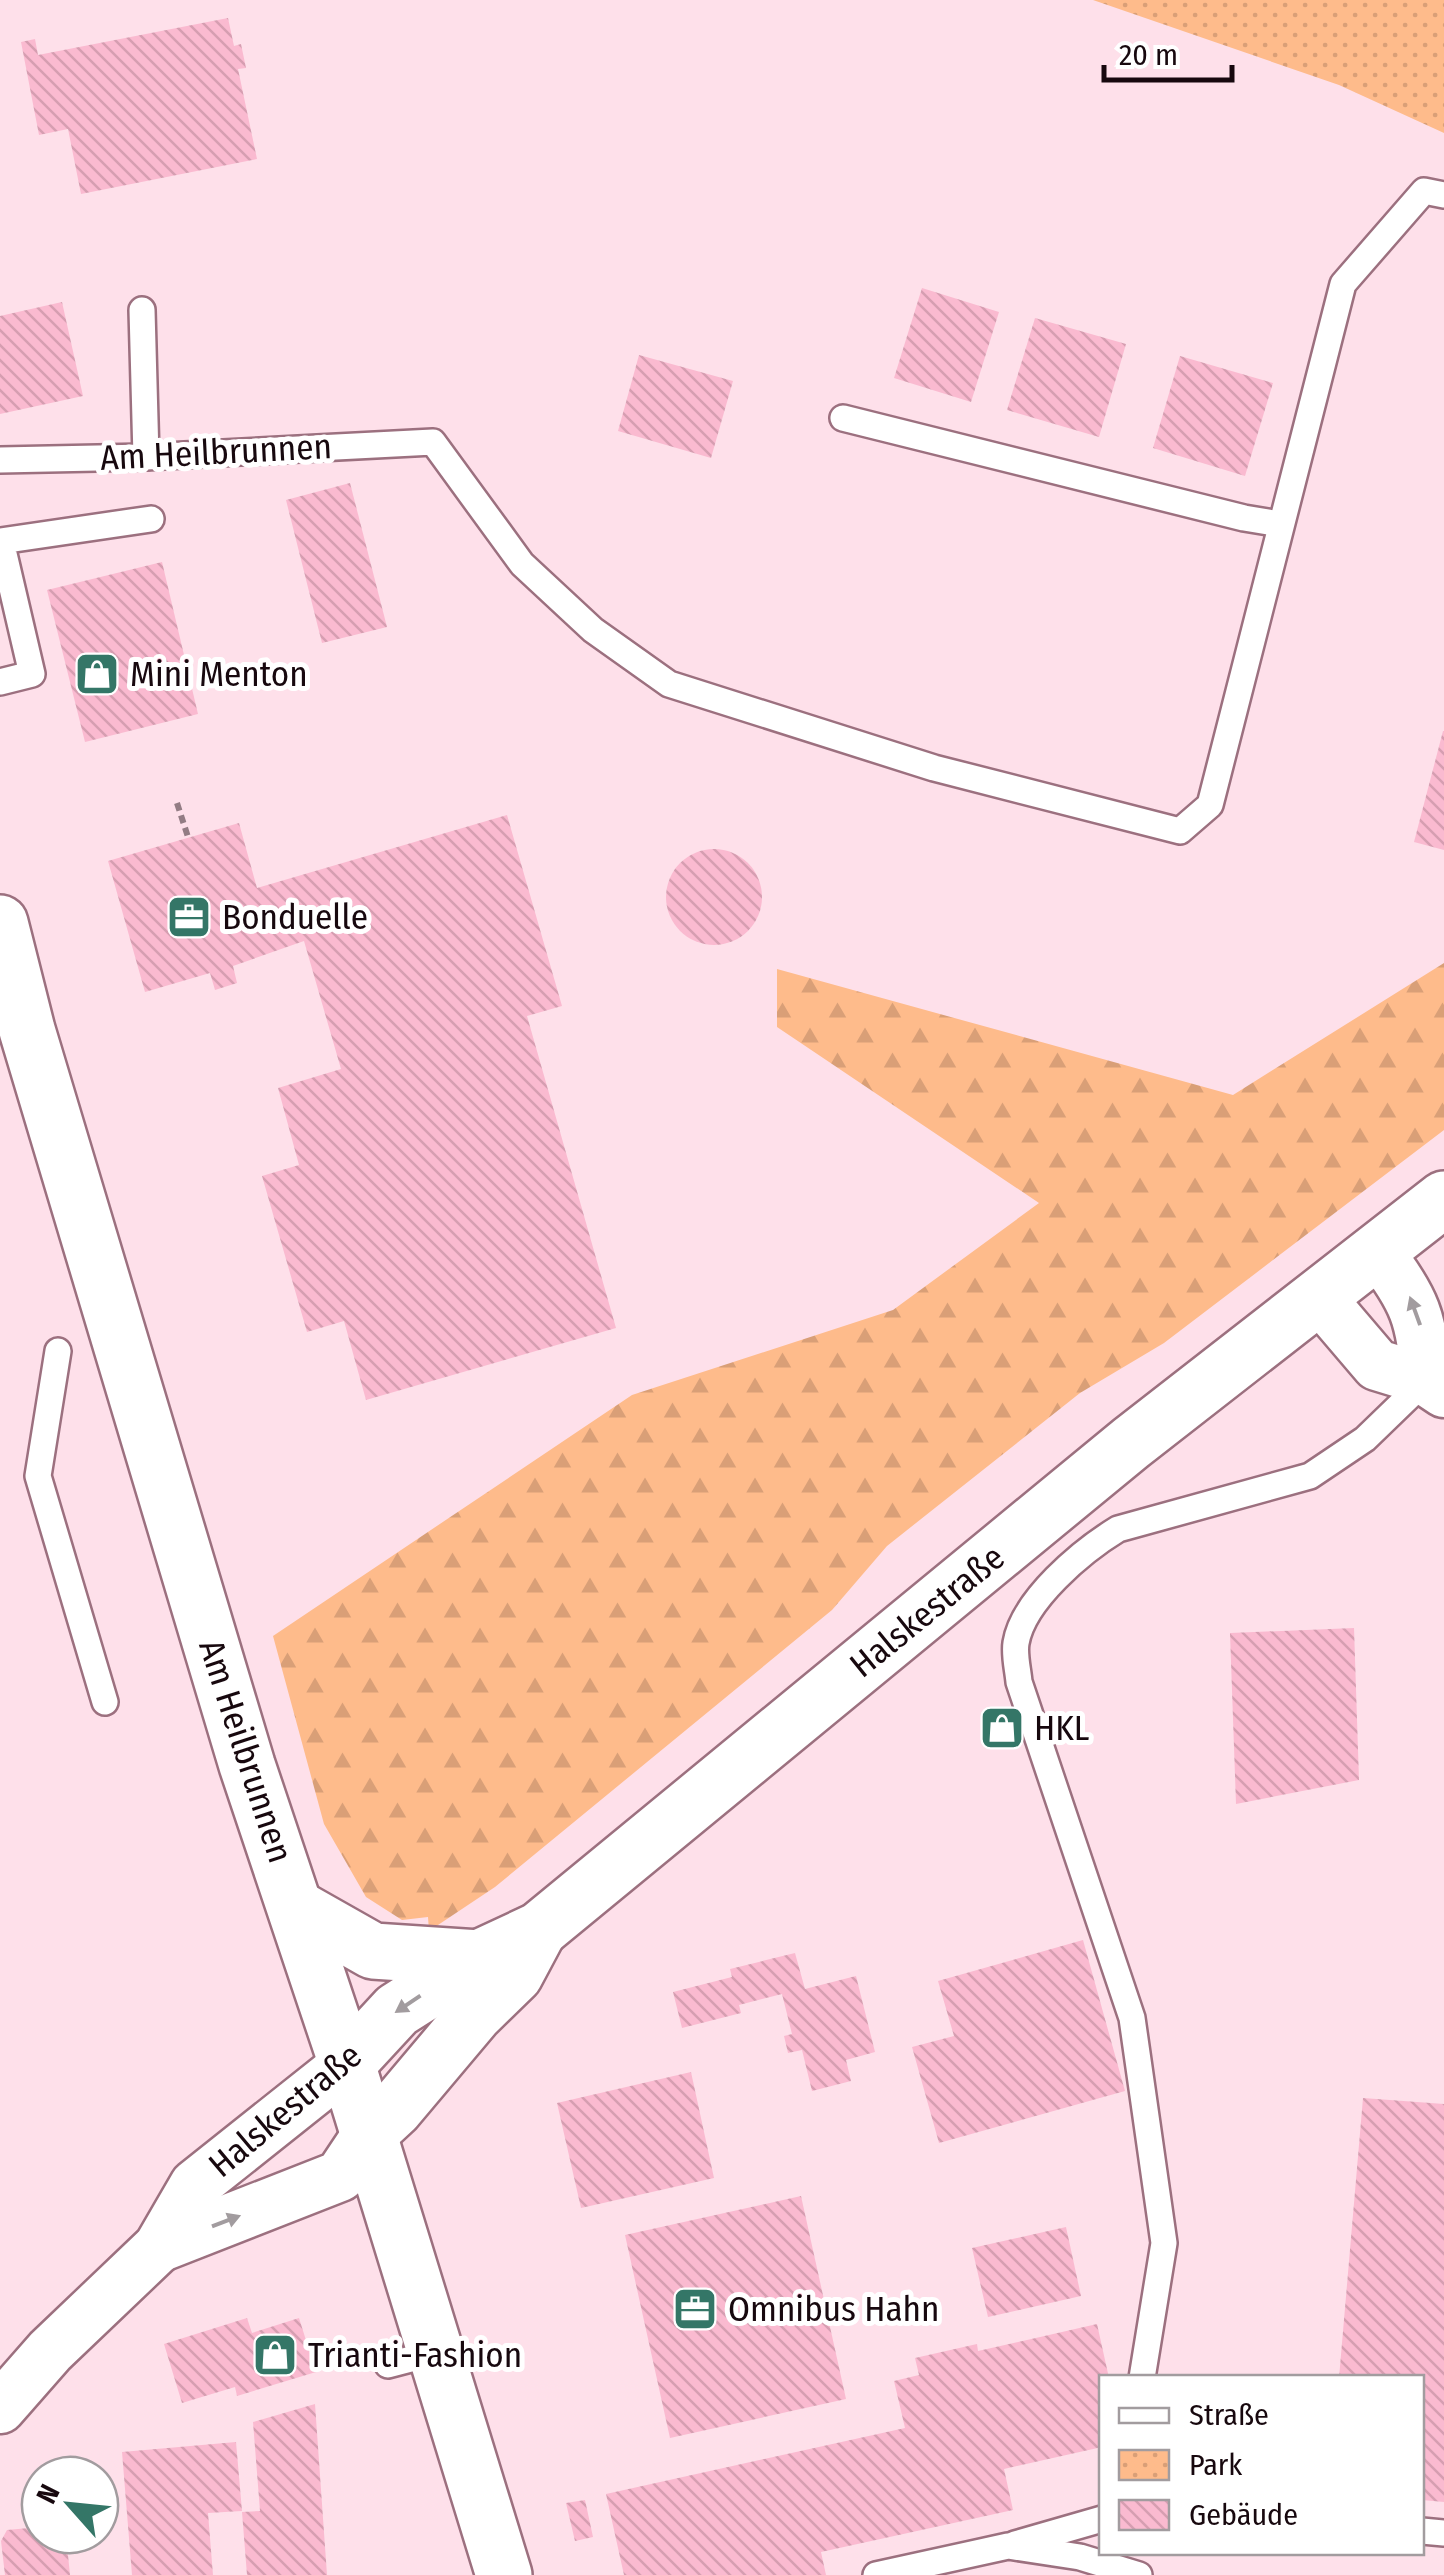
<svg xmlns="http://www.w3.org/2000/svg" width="1444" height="2575" font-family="'Fira Sans Condensed',sans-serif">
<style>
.forest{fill:url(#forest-firs)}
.park{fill:url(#park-dots)}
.building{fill:url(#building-back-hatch)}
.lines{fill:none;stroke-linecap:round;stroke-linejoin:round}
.lane-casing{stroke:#9c707f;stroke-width:30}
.street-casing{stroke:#9c707f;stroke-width:55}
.secondary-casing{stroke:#9c707f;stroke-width:60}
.path{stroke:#937c84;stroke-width:6;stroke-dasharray:8 5;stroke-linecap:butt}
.lane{stroke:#fff;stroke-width:25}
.street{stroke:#fff;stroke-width:50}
.secondary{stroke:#fff;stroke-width:55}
.oneway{fill:#a29c9f}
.labels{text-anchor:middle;stroke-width:10;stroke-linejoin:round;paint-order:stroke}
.street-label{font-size:35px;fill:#17080e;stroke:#fff}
.poi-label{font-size:35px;fill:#17080e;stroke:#fff;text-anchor:start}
</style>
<defs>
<pattern id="forest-firs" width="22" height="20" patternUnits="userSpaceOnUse" patternTransform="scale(2.5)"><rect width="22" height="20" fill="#febb8b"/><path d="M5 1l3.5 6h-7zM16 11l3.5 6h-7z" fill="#d99f77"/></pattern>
<pattern id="park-dots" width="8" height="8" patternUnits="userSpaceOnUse" patternTransform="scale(2.5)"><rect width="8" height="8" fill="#febb8b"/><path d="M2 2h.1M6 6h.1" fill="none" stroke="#d99f77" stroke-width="1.8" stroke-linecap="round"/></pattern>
<pattern id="building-back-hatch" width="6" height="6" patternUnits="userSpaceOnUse" patternTransform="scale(2.5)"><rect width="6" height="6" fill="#fabad0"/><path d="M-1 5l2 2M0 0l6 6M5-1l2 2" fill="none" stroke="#d69eb1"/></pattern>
</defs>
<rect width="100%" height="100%" fill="#fee0ea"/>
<polygon class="forest" points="1444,963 1444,1130 1164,1343 1080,1393 887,1546 832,1610 495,1887 429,1931 428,1917 402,1920 366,1897 324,1824 273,1636 632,1395 893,1310 1039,1203 777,1027 777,969 1233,1095"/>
<polygon class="park" points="1093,0 1444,0 1444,133 1339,85"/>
<g class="building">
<polygon points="228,18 234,46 241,44 246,68 238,69 257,159 81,194 68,129 39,135 21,42 35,39 38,55"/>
<polygon points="922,288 999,312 971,402 894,378"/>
<polygon points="62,302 83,396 0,414 0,316"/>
<polygon points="1035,318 1126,344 1099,437 1007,410"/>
<polygon points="639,355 733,381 711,458 618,431"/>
<polygon points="1180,356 1273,383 1245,476 1153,448"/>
<polygon points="350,483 387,627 322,643 286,500"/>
<polygon points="162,562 198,714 85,742 47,590"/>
<polygon points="1443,731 1444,731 1444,850 1414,842"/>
<polygon points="507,815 562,1006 527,1016 616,1328 366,1400 344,1321 307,1332 262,1176 299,1165 278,1088 341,1069 304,941 233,966 237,983 215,990 210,973 145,992 108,861 239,823 257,888"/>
<circle cx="714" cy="897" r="48"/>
<polygon points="1354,1628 1359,1780 1236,1804 1230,1633"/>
<polygon points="1083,1940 1125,2091 939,2143 912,2047 954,2036 938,1981"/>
<polygon points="795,1953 805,1989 856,1976 875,2052 846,2060 851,2081 812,2091 802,2050 788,2053 784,2036 792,2034 782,1994 739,2005 741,2013 682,2028 673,1992 732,1977 730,1969"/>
<polygon points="691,2072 714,2178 581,2208 557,2103"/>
<polygon points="1363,2098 1444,2104 1444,2502 1422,2500 1422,2378 1339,2378"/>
<polygon points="801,2196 846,2399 670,2438 625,2235"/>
<polygon points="1066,2227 1081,2296 988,2317 972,2248"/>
<polygon points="247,2318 252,2333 299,2318 316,2372 237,2396 235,2387 182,2403 164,2344"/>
<polygon points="1097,2324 1109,2378 1102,2378 1102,2447 1004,2469 1013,2510 821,2552 826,2575 624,2575 606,2494 905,2428 894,2381 919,2375 915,2358 977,2344 978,2351"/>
<polygon points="315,2404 327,2575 247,2575 242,2512 260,2511 253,2422"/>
<polygon points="236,2442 242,2511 208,2513 213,2575 132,2575 122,2452"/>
<polygon points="585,2500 593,2537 575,2541 566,2503"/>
<polygon points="40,2527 40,2535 66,2535 70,2575 5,2575 1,2541 7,2530"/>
</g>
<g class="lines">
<defs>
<g id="lane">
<polyline points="142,310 146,457"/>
<polyline points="843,418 1244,518 1280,524"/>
<polyline points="0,460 146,457 433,442 522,564 593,630 669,684 934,768 1180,831 1210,805 1343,284 1424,191 1444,195"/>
<polyline points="0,682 32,674 1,541 151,519"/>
<polyline points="58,1351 38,1476 105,1702"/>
<polyline points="388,2365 434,2353"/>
<path d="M1142 2378 1164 2243 1132 2018 1019 1682C1018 1670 1014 1655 1016 1643 1023 1600 1082 1551 1118 1529L1310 1476 1365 1439 1426 1380"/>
<polyline points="1422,2531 1444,2533"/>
<polyline points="1015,2544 1102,2519"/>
<polyline points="876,2575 1008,2546 1080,2557 1139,2575"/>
</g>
<g id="street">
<path d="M1377 1251C1414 1298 1423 1320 1426 1380"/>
<polyline points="1319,1297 1377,1365 1426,1380 1444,1392"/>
<polyline points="159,2247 340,2176 368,2134"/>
<polyline points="0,2408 50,2351 159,2247 195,2185 347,2064"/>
</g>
<g id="secondary">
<polyline points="0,923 27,1030 247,1765 347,2064 504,2575"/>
<polyline points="297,1908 373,1951 479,1958"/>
<polyline points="347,2064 397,2010 479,1958 539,1930 1131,1443 1444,1199"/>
<polyline points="368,2134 395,2109 475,2014 515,1975 539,1930"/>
</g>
</defs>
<use href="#lane" class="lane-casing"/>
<use href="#street" class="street-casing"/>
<use href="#secondary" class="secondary-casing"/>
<polyline class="path" points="177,803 188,837"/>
<use href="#lane" class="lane"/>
<use href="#street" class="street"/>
<use href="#secondary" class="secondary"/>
</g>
<defs><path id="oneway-solid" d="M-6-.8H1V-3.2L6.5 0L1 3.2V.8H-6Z" transform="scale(2.5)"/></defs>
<g class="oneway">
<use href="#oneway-solid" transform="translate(1415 1311) rotate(-110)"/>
<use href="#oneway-solid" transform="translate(408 2004) rotate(146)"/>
<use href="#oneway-solid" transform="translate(226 2221) rotate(-21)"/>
</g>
<defs>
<symbol id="shop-square" viewBox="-11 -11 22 22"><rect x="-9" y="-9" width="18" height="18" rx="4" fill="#347667" stroke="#fff"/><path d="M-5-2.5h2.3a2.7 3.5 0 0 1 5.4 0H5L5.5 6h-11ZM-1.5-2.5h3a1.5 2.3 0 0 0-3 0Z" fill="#fff"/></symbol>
<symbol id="office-square" viewBox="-11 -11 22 22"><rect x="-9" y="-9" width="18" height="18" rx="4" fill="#347667" stroke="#fff"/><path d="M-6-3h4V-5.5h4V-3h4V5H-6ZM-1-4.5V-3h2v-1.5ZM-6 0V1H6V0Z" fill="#fff"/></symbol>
</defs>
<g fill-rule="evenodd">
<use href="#shop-square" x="72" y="649" width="50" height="50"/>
<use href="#office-square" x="164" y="892" width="50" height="50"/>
<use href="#shop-square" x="977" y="1703" width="50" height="50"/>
<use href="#office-square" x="670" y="2284" width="50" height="50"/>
<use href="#shop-square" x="250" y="2330" width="50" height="50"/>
</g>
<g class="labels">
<g class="street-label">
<text transform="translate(216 452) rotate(-3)" y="12">Am Heilbrunnen</text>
<text transform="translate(927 1611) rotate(-39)" y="12">Halskestraße</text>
<text transform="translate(246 1751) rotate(72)" y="12">Am Heilbrunnen</text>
<text transform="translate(285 2110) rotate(-40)" y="12">Halskestraße</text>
</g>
<g class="poi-label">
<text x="130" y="686">Mini Menton</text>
<text x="222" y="929">Bonduelle</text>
<text x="1034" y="1740">HKL</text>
<text x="728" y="2321">Omnibus Hahn</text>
<text x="308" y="2367">Trianti-Fashion</text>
</g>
</g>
<rect x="1099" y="2375" width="325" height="180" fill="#ffffff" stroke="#a29c9f" stroke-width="2.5"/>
<rect x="1119" y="2408" width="50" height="15" fill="#ffffff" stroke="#a29c9f" stroke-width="2.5"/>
<text x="1189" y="2425" font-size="30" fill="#17080e">Straße</text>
<rect x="1119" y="2450" width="50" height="30" fill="url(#park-dots)" stroke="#a29c9f" stroke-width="2.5"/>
<text x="1189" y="2475" font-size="30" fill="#17080e">Park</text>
<rect x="1119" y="2500" width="50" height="30" fill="url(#building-back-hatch)" stroke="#a29c9f" stroke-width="2.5"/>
<text x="1189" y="2525" font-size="30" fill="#17080e">Gebäude</text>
<g transform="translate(70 2505) rotate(297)"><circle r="48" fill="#ffffff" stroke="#a29c9f" stroke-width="2.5"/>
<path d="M0-8L18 38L0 25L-18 38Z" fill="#347667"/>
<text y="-15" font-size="28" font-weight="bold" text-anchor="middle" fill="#17080e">N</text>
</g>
<path d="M1104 65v15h128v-15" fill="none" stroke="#17080e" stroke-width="5"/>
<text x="1119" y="65" font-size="30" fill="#17080e" stroke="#ffffff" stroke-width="8" paint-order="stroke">20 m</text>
</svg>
